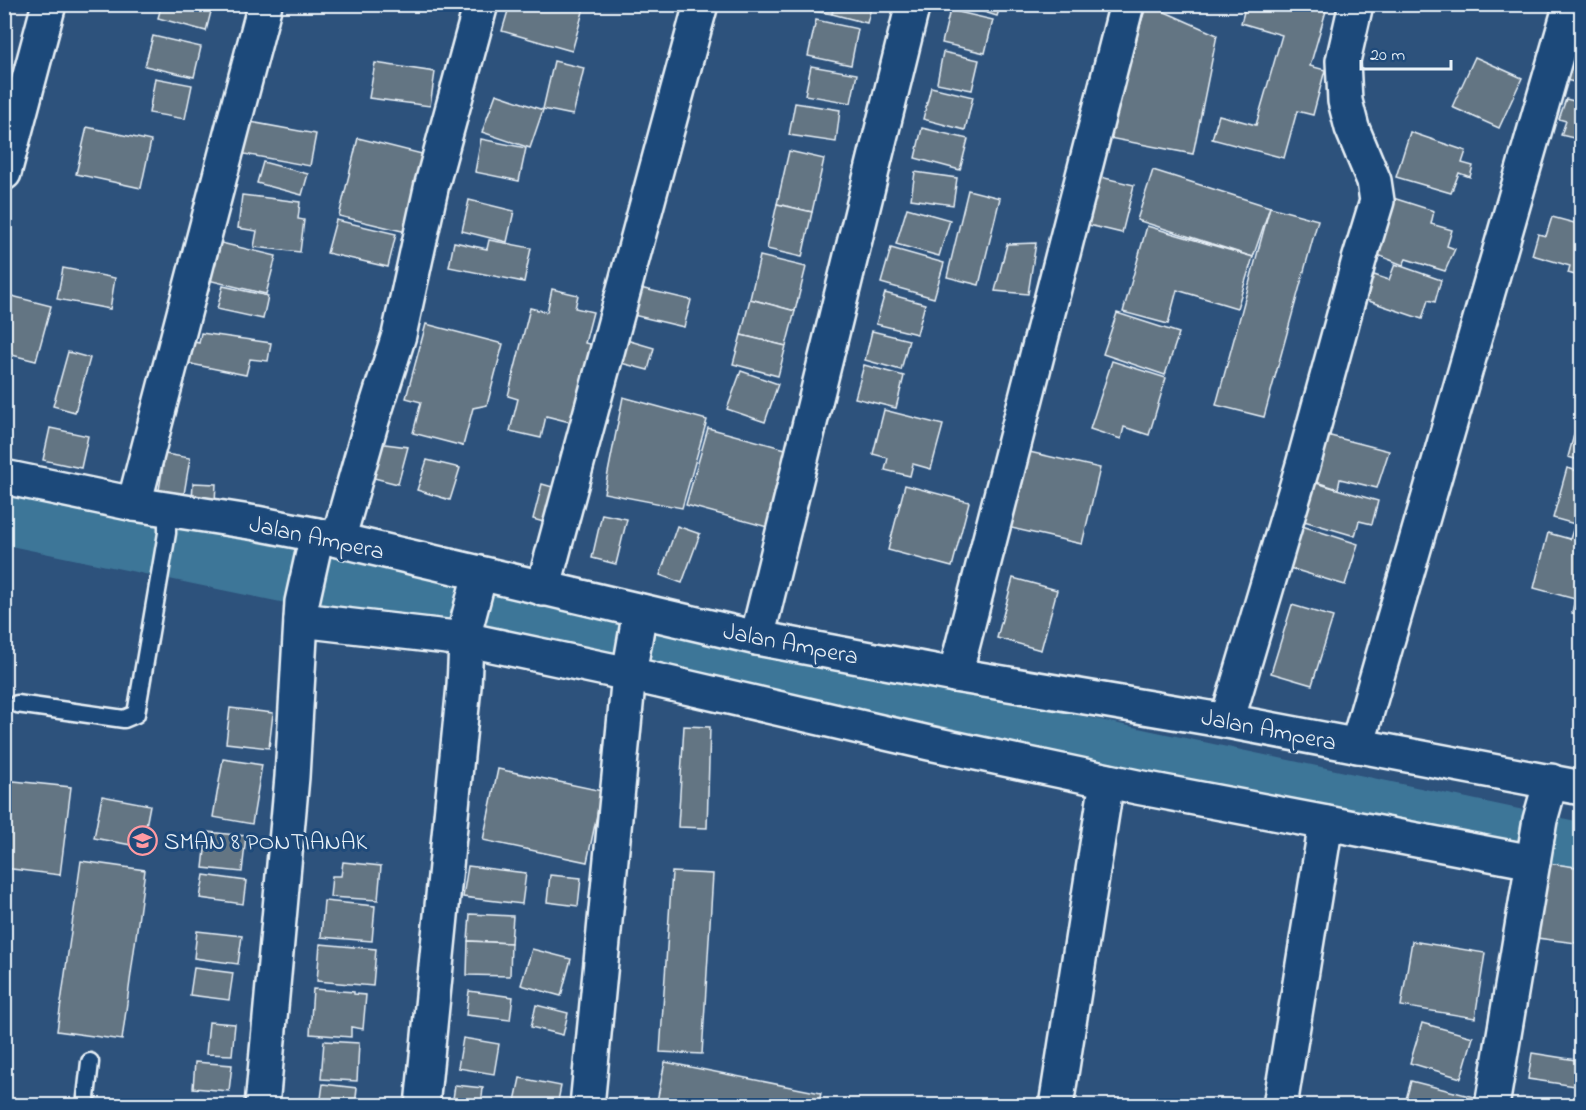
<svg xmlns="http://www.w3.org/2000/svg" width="1586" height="1110" font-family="'Indie Flower',sans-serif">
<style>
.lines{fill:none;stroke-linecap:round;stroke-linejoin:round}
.river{stroke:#3e7698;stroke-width:54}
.building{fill:#637483;stroke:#e8f1f8;stroke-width:1.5}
.lane-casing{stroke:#e8f1f8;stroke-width:21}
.street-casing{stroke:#e8f1f8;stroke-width:38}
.lane{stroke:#1f4a7a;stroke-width:16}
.street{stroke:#1f4a7a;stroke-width:33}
.labels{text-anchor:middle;stroke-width:6;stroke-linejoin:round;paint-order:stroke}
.street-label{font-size:24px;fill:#e8f1f8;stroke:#1f4a7a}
.poi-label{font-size:24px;fill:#e8f1f8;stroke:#1f4a7a;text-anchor:start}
</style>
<rect width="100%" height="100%" fill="#2d527c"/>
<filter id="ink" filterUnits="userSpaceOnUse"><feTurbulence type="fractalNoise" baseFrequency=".0167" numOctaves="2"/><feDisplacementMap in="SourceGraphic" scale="12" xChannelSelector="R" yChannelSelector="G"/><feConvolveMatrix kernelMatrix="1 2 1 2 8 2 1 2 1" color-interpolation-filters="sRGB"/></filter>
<g filter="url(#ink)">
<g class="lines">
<polyline class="river" points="4,517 533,627 1582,850"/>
</g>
<g class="building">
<polygon points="162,4 213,4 206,31 158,18"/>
<polygon points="510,4 572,4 584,8 572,51 502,31"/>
<polygon points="814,4 834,4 832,14 813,11"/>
<polygon points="835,4 872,4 867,23 832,14"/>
<polygon points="959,4 1001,4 997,16"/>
<polygon points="1147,4 1217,35 1193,154 1104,137"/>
<polygon points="1246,4 1305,4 1326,11 1310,66 1325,70 1313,115 1297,111 1284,158 1212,139 1219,115 1256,125 1282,35 1241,23"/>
<polygon points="950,10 993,20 985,53 942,43"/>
<polygon points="816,20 858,29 851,65 808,56"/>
<polygon points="1578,30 1582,32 1582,84 1566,80"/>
<polygon points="153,36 201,47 194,77 145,66"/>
<polygon points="943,52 979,60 972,90 937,83"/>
<polygon points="1475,57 1522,78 1499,128 1452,107"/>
<polygon points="554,61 584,68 573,115 543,109"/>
<polygon points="375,63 435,72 430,106 369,98"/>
<polygon points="811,66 857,74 851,103 805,95"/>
<polygon points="155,78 192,85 185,119 149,113"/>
<polygon points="931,87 973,97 965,130 923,119"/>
<polygon points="496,94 543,110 530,148 482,132"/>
<polygon points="1566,99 1582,103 1582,140 1561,135 1566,121 1559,119"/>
<polygon points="795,103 840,110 836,142 789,135"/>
<polygon points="245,121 316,134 310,166 239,153"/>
<polygon points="87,127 151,141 141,188 76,174"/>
<polygon points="922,128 968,139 960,170 915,158"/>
<polygon points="1410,132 1466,151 1462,163 1473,166 1470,177 1459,173 1451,193 1396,177"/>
<polygon points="358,138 434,157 415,234 339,216"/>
<polygon points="481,139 526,148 519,181 475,172"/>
<polygon points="789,151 824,159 812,212 777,204"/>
<polygon points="263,162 308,174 302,195 257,183"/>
<polygon points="1153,170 1270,207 1253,257 1137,220"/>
<polygon points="915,172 957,178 953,205 911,199"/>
<polygon points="1088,174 1134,185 1122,233 1076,222"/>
<polygon points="968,190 1000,198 979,285 947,277"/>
<polygon points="242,195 300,202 298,219 304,220 300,252 254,247 257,231 238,228"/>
<polygon points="1390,197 1434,211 1431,224 1452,230 1447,246 1455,249 1445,271 1406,259 1403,265 1373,253"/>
<polygon points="469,200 514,211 507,242 462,231"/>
<polygon points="777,204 812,212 802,257 767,249"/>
<polygon points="1270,207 1318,220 1264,417 1216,405"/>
<polygon points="907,208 950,220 939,256 896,244"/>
<polygon points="1552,217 1582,225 1582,277 1568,273 1570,266 1532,255 1538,234 1546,236"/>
<polygon points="336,220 396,234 388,267 327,253"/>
<polygon points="1147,226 1253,257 1237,308 1177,290 1168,324 1123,312"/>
<polygon points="489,240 531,248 524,282 449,267 454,242 487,249"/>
<polygon points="213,241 276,256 266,294 204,279"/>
<polygon points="1036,243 1028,294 995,291 1007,244"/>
<polygon points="891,248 944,263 934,298 881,283"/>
<polygon points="760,256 806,267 795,311 750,299"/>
<polygon points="1395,264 1441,280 1435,302 1428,300 1422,319 1363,299 1374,275 1389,280"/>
<polygon points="63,268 115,278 110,309 57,299"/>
<polygon points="223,286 268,296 263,319 217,309"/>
<polygon points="640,288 691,300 684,327 633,315"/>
<polygon points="552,289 578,295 575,308 593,312 585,343 601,347 582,425 546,416 541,438 510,431 518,399 508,396 530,308 547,312"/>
<polygon points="885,293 925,304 917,334 876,324"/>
<polygon points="4,294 51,306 36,361 4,353"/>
<polygon points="750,299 795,311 786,346 741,335"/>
<polygon points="1117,313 1179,333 1165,375 1103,354"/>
<polygon points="426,324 503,344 487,405 473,408 463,446 413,433 421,402 406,398"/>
<polygon points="872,331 909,340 901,370 865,360"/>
<polygon points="201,333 271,343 268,361 250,359 246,375 181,362 186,340 199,343"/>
<polygon points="741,335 786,346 778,376 733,364"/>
<polygon points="623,339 654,348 648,370 617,362"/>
<polygon points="68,352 90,358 75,412 53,406"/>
<polygon points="1112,361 1166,378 1149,435 1124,427 1121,439 1090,429"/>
<polygon points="864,365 904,376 896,408 855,398"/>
<polygon points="741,371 778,384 765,422 727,409"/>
<polygon points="623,397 707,420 682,508 604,493"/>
<polygon points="1582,405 1582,461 1568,457"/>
<polygon points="884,410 943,425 931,469 913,464 910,476 885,470 888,458 873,454"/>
<polygon points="50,428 88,436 81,468 43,460"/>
<polygon points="708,428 793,451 771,528 686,505"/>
<polygon points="1319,433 1389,451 1377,488 1340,479 1338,489 1310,480"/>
<polygon points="377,443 408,447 398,484 374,478"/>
<polygon points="1025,451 1100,468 1082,544 1007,527"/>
<polygon points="165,454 190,458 184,494 159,490"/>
<polygon points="427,460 460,468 450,500 417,490"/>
<polygon points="1567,468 1582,472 1582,616 1572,613 1575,599 1534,588 1548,533 1570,539 1575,524 1553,518"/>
<polygon points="193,483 216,484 215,502 192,501"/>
<polygon points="1316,483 1378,501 1372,524 1359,521 1355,536 1304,521"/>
<polygon points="542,484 563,490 554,525 533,519"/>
<polygon points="905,485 969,502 952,567 888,550"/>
<polygon points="602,514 627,519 616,564 592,558"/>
<polygon points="1296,524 1358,544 1345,585 1283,566"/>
<polygon points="677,526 700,534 682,583 660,575"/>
<polygon points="1013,578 1057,590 1041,650 997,638"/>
<polygon points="1292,605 1333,617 1312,685 1271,673"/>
<polygon points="230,708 273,713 269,748 226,743"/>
<polygon points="684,726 710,727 707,828 678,827"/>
<polygon points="223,759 262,765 252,824 213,817"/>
<polygon points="498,769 602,791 587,862 483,840"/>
<polygon points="4,780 71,787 60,875 4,868"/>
<polygon points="102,796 150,805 142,847 94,838"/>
<polygon points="207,832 246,836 242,872 203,868"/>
<polygon points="81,861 145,870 122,1040 57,1031"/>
<polygon points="343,862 381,866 378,900 330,897 332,876 341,876"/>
<polygon points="1548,863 1582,868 1582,908 1576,943 1537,938"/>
<polygon points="468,866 526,873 522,904 463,897"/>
<polygon points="672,872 713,874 702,1054 660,1052"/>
<polygon points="204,875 246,881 243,904 200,898"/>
<polygon points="550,875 581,878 578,906 547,902"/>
<polygon points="324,901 375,906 372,941 321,937"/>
<polygon points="470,914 513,916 511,943 468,941"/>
<polygon points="197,931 242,936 238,964 194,958"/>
<polygon points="1582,932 1582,973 1575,972"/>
<polygon points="468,941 511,943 510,976 467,975"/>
<polygon points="1412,941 1485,953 1475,1018 1401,1006"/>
<polygon points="320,944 376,949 373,986 317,981"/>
<polygon points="532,949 571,959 561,996 521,985"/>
<polygon points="194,968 233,973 229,1000 190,995"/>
<polygon points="313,989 354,992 354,994 366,995 363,1029 351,1027 351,1037 310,1034"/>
<polygon points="469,991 513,997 510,1020 466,1015"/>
<polygon points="536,1005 568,1013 563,1035 531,1027"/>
<polygon points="209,1022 235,1024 232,1055 206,1054"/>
<polygon points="1422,1023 1473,1037 1461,1078 1410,1063"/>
<polygon points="463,1038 499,1044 494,1074 458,1068"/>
<polygon points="324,1041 359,1043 357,1081 321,1079"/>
<polygon points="1532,1053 1582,1061 1582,1087 1528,1079"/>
<polygon points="195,1062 232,1065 229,1091 193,1088"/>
<polygon points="665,1062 821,1093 818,1106 656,1106"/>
<polygon points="520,1078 561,1086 557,1106 514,1106"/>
<polygon points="1411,1081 1474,1097 1472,1106 1414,1106 1405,1103"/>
<polygon points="323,1084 357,1088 355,1106 320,1106"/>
<polygon points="455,1085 483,1088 481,1106 452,1106"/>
</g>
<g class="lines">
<defs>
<g id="lane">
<polyline points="17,704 124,719 136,714 167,533 167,510"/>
<polyline points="85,1106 90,1062"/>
</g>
<g id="street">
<polyline points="4,173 49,4"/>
<polyline points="4,477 134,504 256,523 317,535 757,638 955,675 1227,721 1582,788"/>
<polyline points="134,504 265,4"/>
<polyline points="338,540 370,427 399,335 432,184 481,4"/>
<polyline points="543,589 701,4"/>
<polyline points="301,620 464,639 629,674 929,743 1137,787 1533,862"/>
<polyline points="757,638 913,4"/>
<polyline points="955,675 1127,4"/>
<polyline points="1227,721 1303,465 1359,260 1377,201 1374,181 1352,128 1345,101 1343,61 1356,4"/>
<polyline points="1357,746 1571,4"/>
<polyline points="262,1106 292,777 302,602 317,535"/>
<polyline points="422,1106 464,686 467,623 480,574"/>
<polyline points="587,1106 629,674 640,611"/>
<polyline points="1056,1106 1107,781"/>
<polyline points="1280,1106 1326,823"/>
<polyline points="1492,1106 1540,820 1551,781"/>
</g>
</defs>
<use href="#lane" class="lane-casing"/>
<use href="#street" class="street-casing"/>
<use href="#lane" class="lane"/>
<use href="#street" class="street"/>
</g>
</g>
<defs>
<symbol id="school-ring" viewBox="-11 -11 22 22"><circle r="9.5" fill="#1f4a7a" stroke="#ff9aa2" stroke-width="1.5"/><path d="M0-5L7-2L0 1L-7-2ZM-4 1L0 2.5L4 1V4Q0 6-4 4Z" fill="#ff9aa2"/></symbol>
</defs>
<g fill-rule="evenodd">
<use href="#school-ring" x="126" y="824" width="33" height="33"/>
</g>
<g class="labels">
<g class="street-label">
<text transform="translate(317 537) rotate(12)" y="8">Jalan Ampera</text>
<text transform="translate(791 643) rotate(11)" y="8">Jalan Ampera</text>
<text transform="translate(1269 729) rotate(11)" y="8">Jalan Ampera</text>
</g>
<g class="poi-label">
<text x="164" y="849">SMAN 8 PONTIANAK</text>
</g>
</g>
<rect width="1586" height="1110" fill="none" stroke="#1f4a7a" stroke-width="24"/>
<rect x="12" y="12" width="1562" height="1086" fill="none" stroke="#e8f1f8" stroke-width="2" filter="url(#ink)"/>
<path d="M1361 60v9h90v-9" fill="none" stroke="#e8f1f8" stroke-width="3"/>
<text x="1370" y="60" font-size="18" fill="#e8f1f8" stroke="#1f4a7a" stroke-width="4.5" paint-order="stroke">20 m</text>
</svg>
